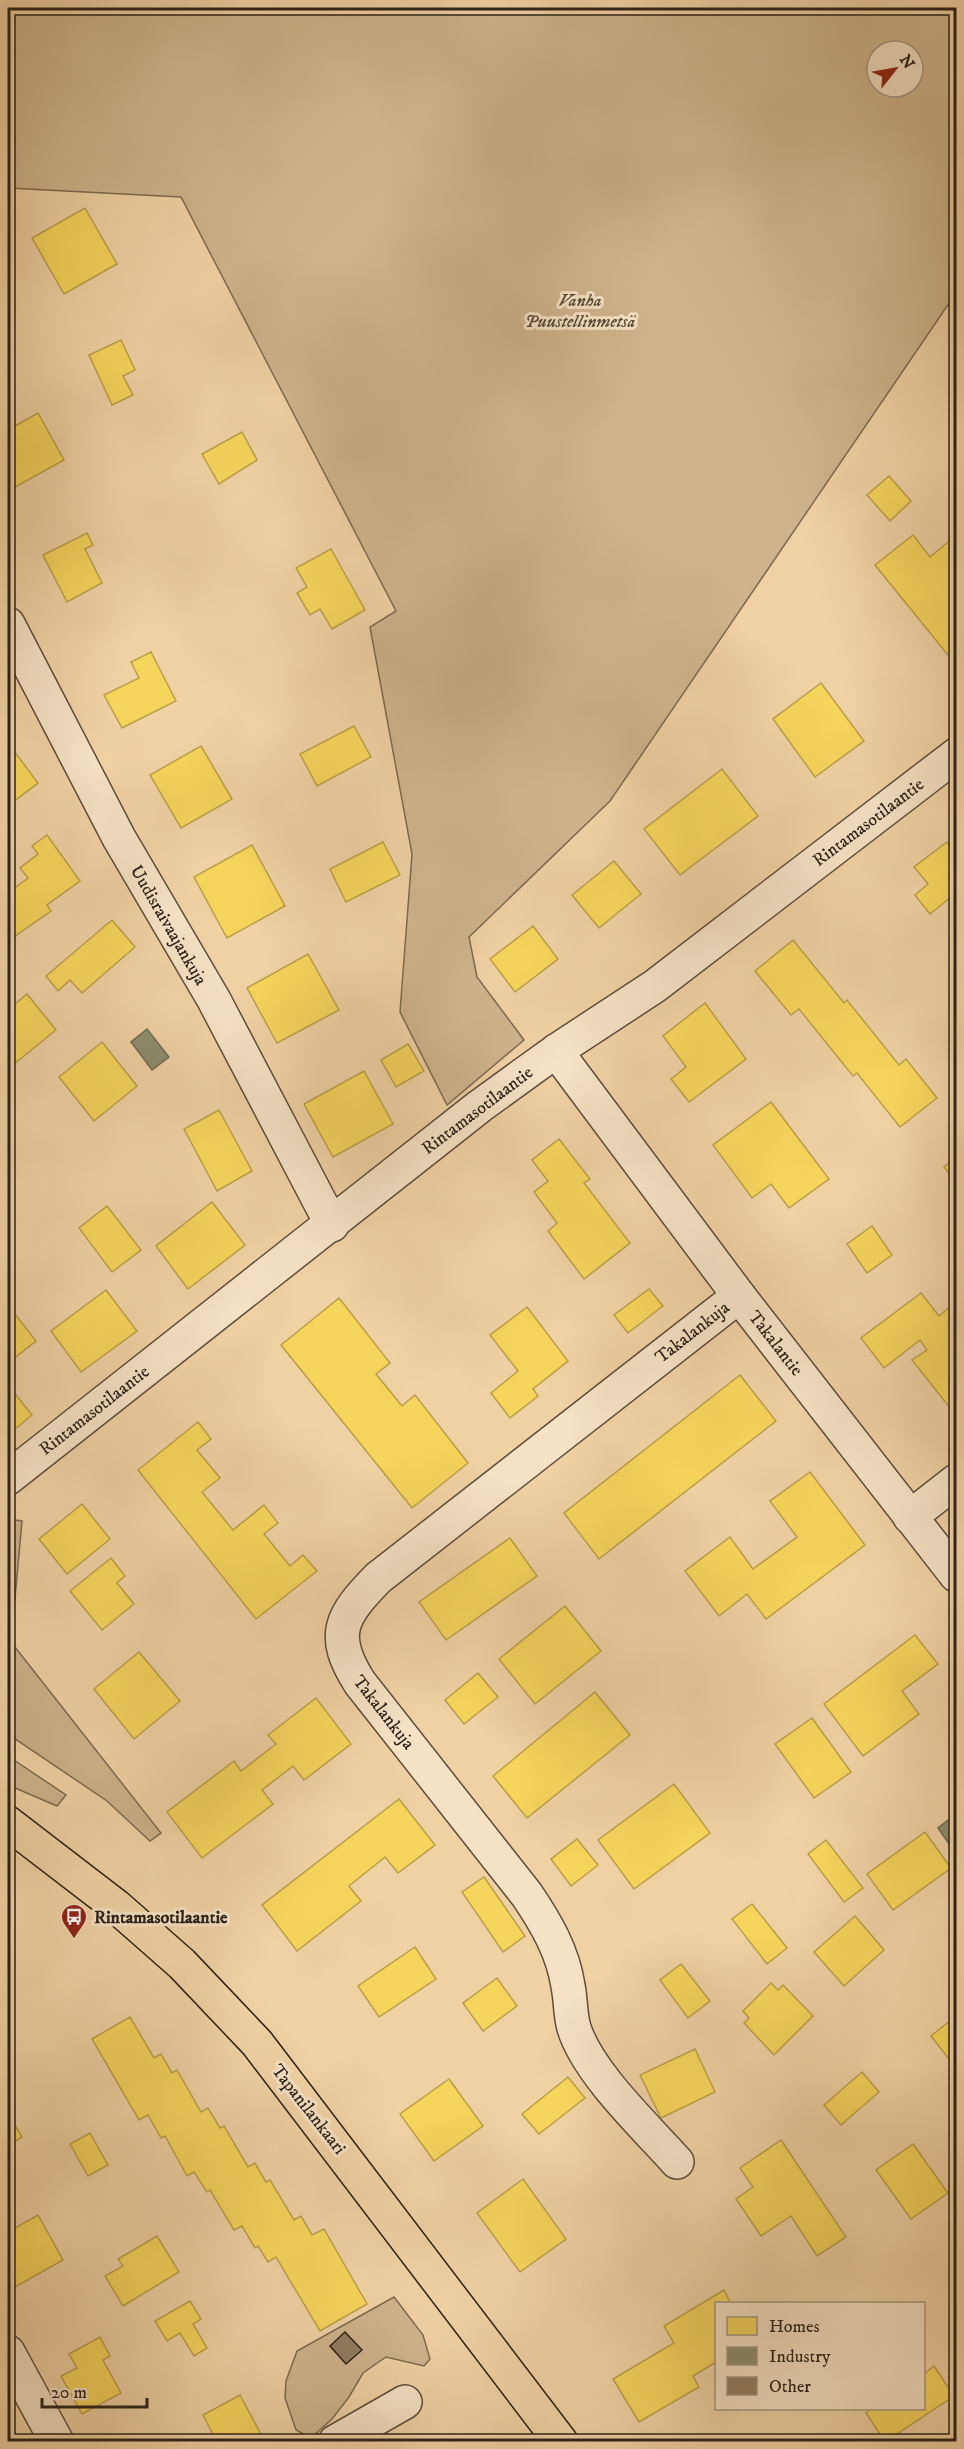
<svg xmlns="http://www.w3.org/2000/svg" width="964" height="2449" font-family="'IM FELL DW Pica',serif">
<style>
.green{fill:#ceb38c;stroke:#7c6a52;stroke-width:1.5;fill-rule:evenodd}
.homes{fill:#f6d55c;stroke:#b99f48;stroke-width:1.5}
.industry{fill:#8c8c6e;stroke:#6f6c54;stroke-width:1.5}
.building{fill:#917d61;stroke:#2a2119;stroke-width:1.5}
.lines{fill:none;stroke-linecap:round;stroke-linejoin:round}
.minor-casing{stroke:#5c4d3c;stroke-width:36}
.major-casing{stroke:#2a2119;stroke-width:36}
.minor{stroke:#f5e1c4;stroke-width:33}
.major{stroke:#f0d1a4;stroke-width:33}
.labels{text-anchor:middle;stroke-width:6;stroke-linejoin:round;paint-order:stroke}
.park-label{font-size:18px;font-style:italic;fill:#534636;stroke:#f5e1c4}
.street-label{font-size:18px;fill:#2a2119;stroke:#f5e1c4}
.poi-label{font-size:18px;font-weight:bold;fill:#2a2119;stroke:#f5e1c4;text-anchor:start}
</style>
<rect width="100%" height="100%" fill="#f0d1a4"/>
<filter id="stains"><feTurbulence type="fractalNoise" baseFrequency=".00333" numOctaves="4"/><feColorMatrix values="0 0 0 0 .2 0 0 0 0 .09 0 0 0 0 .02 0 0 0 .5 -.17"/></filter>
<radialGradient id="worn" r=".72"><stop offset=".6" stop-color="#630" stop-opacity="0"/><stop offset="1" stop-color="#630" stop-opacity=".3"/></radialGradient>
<g class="green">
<path d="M8 8 232 11V8H956V293L610 801 469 937 477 977 524 1040 447 1105 400 1012 412 854 370 627 396 611 181 197 8 188ZM877 51H913V87H877Z"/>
<polygon points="15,1520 22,1521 11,1642 161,1833 150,1841 107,1801 8,1734 8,1527"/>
<polygon points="8,1756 66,1795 57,1806 8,1785"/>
<polygon points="394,2297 423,2335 430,2359 424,2366 386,2357 363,2373 349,2397 332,2419 311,2438 296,2430 285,2398 286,2381 297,2351"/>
</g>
<g class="homes">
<polygon points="85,208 117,264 64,294 32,238"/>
<polygon points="121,340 135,370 123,376 133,395 112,405 89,355"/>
<polygon points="38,413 64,460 8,491 8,430"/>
<polygon points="242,432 257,460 219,484 202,454"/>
<polygon points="889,476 911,501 890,521 867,495"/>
<polygon points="87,533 93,545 85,549 102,583 67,602 43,555"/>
<polygon points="913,535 930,557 954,537 956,540 956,665 875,565"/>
<polygon points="331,549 365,610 332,629 320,609 310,615 297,593 307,587 296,568"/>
<polygon points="151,652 176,701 122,728 104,695 139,678 131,662"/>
<polygon points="821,683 864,741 815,777 773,719"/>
<polygon points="354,726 371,757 317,786 300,754"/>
<polygon points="8,743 38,783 8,806"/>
<polygon points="201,746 232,799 181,828 150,775"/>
<polygon points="722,769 758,816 680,875 644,829"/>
<polygon points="47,835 80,881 47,905 51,911 11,939 8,934 8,893 28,878 20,868 38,854 32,846"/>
<polygon points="383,842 400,875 346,902 330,869"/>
<polygon points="947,842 956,855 956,893 930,914 915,895 928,884 914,867"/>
<polygon points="252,845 285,906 227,938 194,877"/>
<polygon points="614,861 641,894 599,928 572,895"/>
<polygon points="112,920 135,947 82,993 70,980 58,991 46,976"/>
<polygon points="533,926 558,959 515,992 490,959"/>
<polygon points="793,940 844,1003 847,1000 899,1065 906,1059 937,1098 900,1127 857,1073 853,1076 799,1009 791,1015 755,971"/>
<polygon points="308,954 339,1010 277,1043 247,988"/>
<polygon points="27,994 56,1030 8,1069 8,1010"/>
<polygon points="705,1003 746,1059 689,1102 671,1079 686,1067 663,1036"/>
<polygon points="102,1042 137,1086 94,1121 59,1077"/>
<polygon points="408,1044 424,1071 396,1087 381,1060"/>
<polygon points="364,1071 393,1124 333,1157 304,1104"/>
<polygon points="771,1102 829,1179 789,1208 771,1184 752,1198 713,1145"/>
<polygon points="219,1110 252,1171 217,1191 184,1129"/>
<polygon points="559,1139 590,1179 584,1183 630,1243 584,1279 548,1231 557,1223 534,1192 548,1181 532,1160"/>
<polygon points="956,1158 956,1183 944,1167"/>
<polygon points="212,1202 245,1245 188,1289 156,1246"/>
<polygon points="107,1206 141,1250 112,1272 79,1228"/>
<polygon points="872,1226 892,1255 867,1273 847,1244"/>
<polygon points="649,1289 663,1306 628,1333 614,1315"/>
<polygon points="106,1290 137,1331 81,1372 51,1331"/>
<polygon points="921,1293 939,1316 951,1306 956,1313 956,1403 950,1408 912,1360 927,1350 920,1340 884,1368 861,1338"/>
<polygon points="339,1298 390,1363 376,1374 402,1406 415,1395 468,1463 412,1508 281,1345"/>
<polygon points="8,1305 36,1341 8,1363"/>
<polygon points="527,1307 568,1361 533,1389 538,1396 510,1418 491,1393 518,1371 490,1335"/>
<polygon points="740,1375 776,1421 599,1559 564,1513"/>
<polygon points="8,1385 32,1415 8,1435"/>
<polygon points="198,1422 211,1439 197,1450 220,1478 202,1492 233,1530 264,1505 278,1523 264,1534 290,1566 303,1555 317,1571 256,1619 138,1470"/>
<polygon points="810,1472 865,1545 766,1619 747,1594 719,1616 685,1571 730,1537 753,1569 797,1537 770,1501"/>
<polygon points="82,1504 110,1539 67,1574 39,1539"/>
<polygon points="510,1538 537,1576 446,1640 419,1602"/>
<polygon points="111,1558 125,1576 117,1583 134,1604 102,1630 70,1591"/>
<polygon points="565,1606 601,1651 535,1704 499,1659"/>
<polygon points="915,1635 938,1664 902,1691 919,1714 863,1756 824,1704"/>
<polygon points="139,1652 180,1701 134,1739 94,1689"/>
<polygon points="478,1673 498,1697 464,1724 445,1700"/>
<polygon points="595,1692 630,1735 527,1818 493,1776"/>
<polygon points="316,1698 351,1744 304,1780 293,1766 262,1790 273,1804 202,1858 167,1812 234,1761 241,1771 276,1744 268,1735"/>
<polygon points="812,1718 851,1772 814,1798 775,1744"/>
<polygon points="674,1784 710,1833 634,1889 598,1840"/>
<polygon points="399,1799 435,1845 398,1873 385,1857 349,1886 361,1901 297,1951 262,1905"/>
<polygon points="925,1832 951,1868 893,1910 867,1874"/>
<polygon points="577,1839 598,1865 571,1886 551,1859"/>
<polygon points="826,1840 863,1888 844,1902 808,1854"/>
<polygon points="484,1877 525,1936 503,1952 462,1892"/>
<polygon points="752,1904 787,1948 767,1964 732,1919"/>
<polygon points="855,1916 884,1950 844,1986 814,1952"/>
<polygon points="415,1947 436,1979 379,2017 358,1986"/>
<polygon points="681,1964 710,2001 688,2018 660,1980"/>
<polygon points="497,1978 517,2006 483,2031 463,2003"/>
<polygon points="771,1983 778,1990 783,1985 813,2016 774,2055 744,2023 749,2018 743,2011"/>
<polygon points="956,2016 956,2068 931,2036"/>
<polygon points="130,2017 154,2058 161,2054 172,2073 177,2070 201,2112 208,2108 220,2128 224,2126 248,2167 255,2163 266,2182 270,2180 294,2220 301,2216 312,2235 324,2229 367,2304 320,2331 276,2257 268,2262 258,2246 255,2248 242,2226 234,2230 210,2190 207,2192 194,2172 187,2176 165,2136 161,2138 148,2115 139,2120 92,2039"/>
<polygon points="695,2049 715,2092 661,2118 640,2075"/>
<polygon points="862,2072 879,2092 841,2125 824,2105"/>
<polygon points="568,2077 585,2098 539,2134 522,2114"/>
<polygon points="449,2079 483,2126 434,2161 400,2114"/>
<polygon points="8,2113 22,2137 8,2146"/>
<polygon points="90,2133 108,2165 88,2176 70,2144"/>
<polygon points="781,2140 846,2237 817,2256 791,2216 761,2236 736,2199 753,2187 740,2168"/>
<polygon points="913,2144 948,2193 911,2219 876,2170"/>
<polygon points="523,2179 566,2239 520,2272 477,2213"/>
<polygon points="38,2215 63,2260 8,2291 8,2232"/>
<polygon points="157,2236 179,2272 123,2306 105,2276 123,2266 118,2259"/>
<polygon points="724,2290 731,2304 716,2304 716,2362 693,2376 699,2387 639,2422 613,2379 674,2343 664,2326"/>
<polygon points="190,2301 201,2319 193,2324 207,2348 194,2356 180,2333 167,2341 155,2321"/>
<polygon points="100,2337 110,2356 103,2360 121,2393 82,2414 61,2376 77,2368 69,2354"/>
<polygon points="934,2366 954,2396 885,2442 866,2413 872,2408 924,2408 924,2374"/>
<polygon points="240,2395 265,2442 217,2442 203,2415"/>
</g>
<g class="industry">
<polygon points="147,1029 169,1057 152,1070 131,1042"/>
<polygon points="956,1814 956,1854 938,1828"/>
</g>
<polygon class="building" points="345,2332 362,2350 346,2364 330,2346"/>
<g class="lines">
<defs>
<g id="minor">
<polyline points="8,624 119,838 214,1000 332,1225"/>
<polyline points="556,1051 739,1296 956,1575"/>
<polyline points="8,1478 480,1106 556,1051 655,986 956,755"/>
<polyline points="910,1517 956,1481"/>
<path d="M677 2162C645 2126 588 2073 574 2028 570 2015 571 2000 568 1986 563 1952 546 1923 527 1895L360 1683C329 1635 341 1616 378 1578L739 1296"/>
<polyline points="8,2352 57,2442"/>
<polyline points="335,2442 405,2402"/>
</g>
<polyline id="major" points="8,1823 116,1906 182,1964 257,2043 561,2442"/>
</defs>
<use href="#minor" class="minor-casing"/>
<use href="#major" class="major-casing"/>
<use href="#minor" class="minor"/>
<use href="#major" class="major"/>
</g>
<defs>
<symbol id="bus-pin" viewBox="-11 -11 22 30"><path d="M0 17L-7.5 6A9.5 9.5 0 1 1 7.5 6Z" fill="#8f2418" stroke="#f5e1c4"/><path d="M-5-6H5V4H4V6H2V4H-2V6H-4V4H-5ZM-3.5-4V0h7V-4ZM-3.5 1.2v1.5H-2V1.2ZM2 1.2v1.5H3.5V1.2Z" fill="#fff"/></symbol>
</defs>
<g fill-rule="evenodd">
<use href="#bus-pin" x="59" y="1902" width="30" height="40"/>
</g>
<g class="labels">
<g class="park-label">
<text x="580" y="306">Vanha<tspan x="580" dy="21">Puustellinmetsä</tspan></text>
</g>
<g class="street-label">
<text transform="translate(868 822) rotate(-37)" y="6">Rintamasotilaantie</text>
<text transform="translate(169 925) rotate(60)" y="6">Uudisraivaajankuja</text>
<text transform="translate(477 1110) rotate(-37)" y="6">Rintamasotilaantie</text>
<text transform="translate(692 1332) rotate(-38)" y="6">Takalankuja</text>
<text transform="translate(776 1343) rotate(52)" y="6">Takalantie</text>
<text transform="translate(94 1410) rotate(-38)" y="6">Rintamasotilaantie</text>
<text transform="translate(384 1712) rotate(52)" y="6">Takalankuja</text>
<text transform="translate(309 2109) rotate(52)" y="6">Tapanilankaari</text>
</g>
<g class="poi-label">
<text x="94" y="1923">Rintamasotilaantie</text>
</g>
</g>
<rect width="964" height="2449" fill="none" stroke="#f0d1a4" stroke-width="30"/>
<rect x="9" y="9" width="946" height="2431" fill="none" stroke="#2a2119" stroke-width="3"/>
<rect x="15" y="15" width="934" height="2419" fill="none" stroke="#2a2119" stroke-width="1.5"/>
<rect x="715" y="2302" width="210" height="108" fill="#f5e1c4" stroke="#a49480" stroke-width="1.5"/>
<rect x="727" y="2317" width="30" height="18" fill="#f6d55c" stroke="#a49480" stroke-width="1.5"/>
<text x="769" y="2332" font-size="18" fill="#2a2119">Homes</text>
<rect x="727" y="2347" width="30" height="18" fill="#8c8c6e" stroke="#a49480" stroke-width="1.5"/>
<text x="769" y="2362" font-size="18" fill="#2a2119">Industry</text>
<rect x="727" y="2377" width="30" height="18" fill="#917d61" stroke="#a49480" stroke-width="1.5"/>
<text x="769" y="2392" font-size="18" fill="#2a2119">Other</text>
<g transform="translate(895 69) rotate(59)"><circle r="28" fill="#f5e1c4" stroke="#a49480" stroke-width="1.5"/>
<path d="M0-4.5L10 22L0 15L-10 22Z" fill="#8f2418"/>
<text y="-9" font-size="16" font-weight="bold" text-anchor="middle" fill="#2a2119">N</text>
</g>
<path d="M42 2398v9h105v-9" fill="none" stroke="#2a2119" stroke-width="3"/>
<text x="51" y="2398" font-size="18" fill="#2a2119" stroke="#f5e1c4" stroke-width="4.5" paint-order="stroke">20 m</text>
<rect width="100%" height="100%" filter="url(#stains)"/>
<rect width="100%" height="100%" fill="url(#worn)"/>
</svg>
